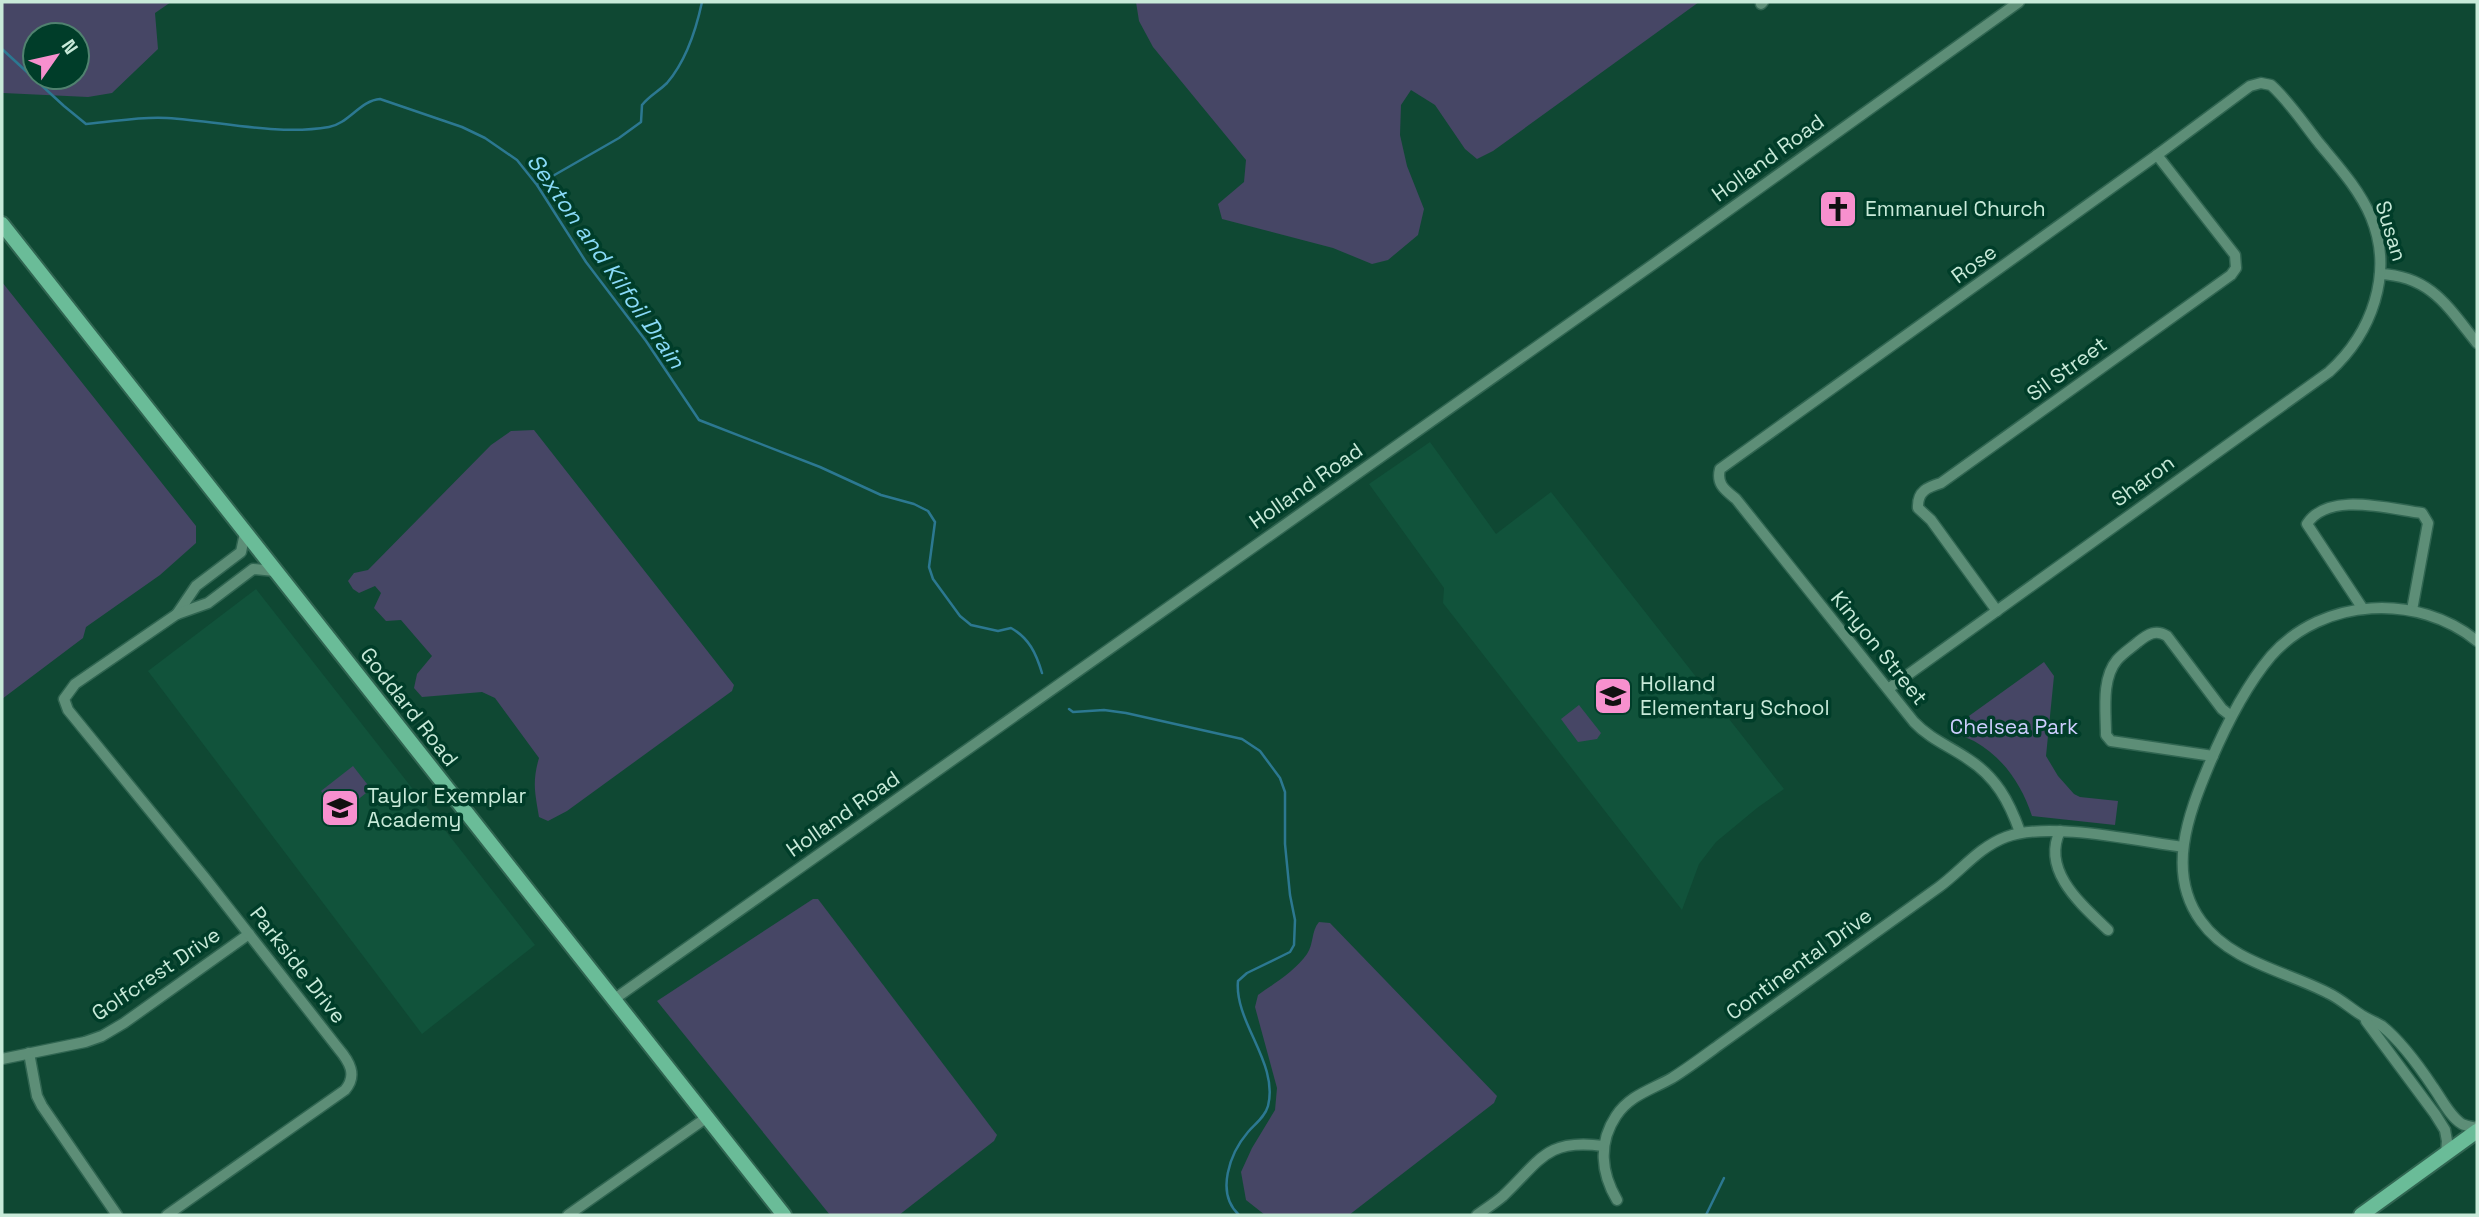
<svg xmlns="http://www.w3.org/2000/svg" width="2479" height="1217" font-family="'Space Grotesk',sans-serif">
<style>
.built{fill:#11533b}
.green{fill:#464665;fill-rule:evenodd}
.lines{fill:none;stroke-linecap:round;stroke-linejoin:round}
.stream{stroke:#2c7891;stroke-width:2.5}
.street-casing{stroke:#306551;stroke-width:13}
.secondary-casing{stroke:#306551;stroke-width:18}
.street{stroke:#5d8e77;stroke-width:10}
.secondary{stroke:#6abc98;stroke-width:14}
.labels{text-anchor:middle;stroke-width:7;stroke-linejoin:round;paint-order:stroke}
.street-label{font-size:21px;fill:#c8ead9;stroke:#003d29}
.poi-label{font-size:21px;fill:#c8ead9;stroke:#003d29;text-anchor:start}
.park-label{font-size:21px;fill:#cdceff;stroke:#003d29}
.water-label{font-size:23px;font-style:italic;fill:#89daf8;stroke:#003d29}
</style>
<rect width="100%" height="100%" fill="#0f4833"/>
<g class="built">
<polygon points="1430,442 1496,534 1551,492 1784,789 1757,808 1716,842 1699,864 1682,910 1443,603 1444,588 1369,484"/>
<polygon points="256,589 535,945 422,1034 148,671"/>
</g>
<g class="green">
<path d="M2 2H171L155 13 158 49 112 93 88 97 3 93ZM77 35V77H35V35Z"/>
<polygon points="1136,2 1699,2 1493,151 1477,159 1465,149 1435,105 1411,90 1401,105 1400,135 1407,166 1424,209 1418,235 1388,260 1372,264 1333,248 1222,219 1218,204 1244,182 1246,160 1153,47 1139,21"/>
<polygon points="2,282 196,526 196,543 160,575 86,627 83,638 2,699"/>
<path d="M534 430 734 685 732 691 567 811 548 821 539 817C535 793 532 782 539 758L495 698 482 692 422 697 414 688 417 674 432 656 401 620 386 621 374 608 381 593 375 586 359 593 353 589 348 581 354 573 368 570 491 445 511 431Z"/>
<path d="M2044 662 2054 676 2046 756 2058 776 2074 794 2080 797 2118 801 2115 825 2032 816C2022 785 2003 757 1974 741 1966 737 1956 735 1948 731Z"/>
<polygon points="1579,705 1601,733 1597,739 1578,742 1561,719"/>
<polygon points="353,766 371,789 350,806 337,811 321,791"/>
<polygon points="813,899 818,899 997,1135 994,1141 899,1215 830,1215 657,1001"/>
<path d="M1319 922 1330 923 1497 1096 1494 1103 1349 1215H1265L1246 1200 1241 1172 1252 1148 1275 1110 1277 1088 1255 1007 1258 995C1275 983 1295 971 1307 954 1314 944 1311 931 1319 922Z"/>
</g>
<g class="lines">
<g class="stream">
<path d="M2 49 64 106 86 124C113 122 141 116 167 118 220 121 276 136 329 127 348 124 361 100 380 99L462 127 485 138 517 160 537 185 586 262 646 341 699 420 820 467 881 495 914 504 928 511 935 522 929 567 933 579 960 616 971 625 998 631 1011 628C1029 638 1036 653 1042 673"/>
<path d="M537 185 619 138 641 122 642 105C649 96 659 91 667 83 686 61 696 30 702 2"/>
<path d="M1069 709 1073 712 1104 710 1126 713 1242 739 1260 751 1280 778 1285 792V844L1290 895 1295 920 1294 945 1290 952 1247 973 1238 981C1234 1022 1279 1063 1268 1106 1265 1117 1255 1124 1248 1132 1230 1153 1215 1193 1239 1215"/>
<polyline points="1706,1215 1724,1178"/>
</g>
<defs>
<g id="street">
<polyline points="1761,4 1763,2"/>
<path d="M2380 274C2431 276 2448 307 2477 343"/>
<path d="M2363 609 2307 524C2328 491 2389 509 2422 513L2428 523 2412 610"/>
<path d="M1997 611 1931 520 1918 508C1917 491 1928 487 1941 483L2231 275 2236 268 2235 255 2157 155"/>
<polyline points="177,614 196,586 241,552 245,533"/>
<path d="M2477 641C2418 593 2323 597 2271 656 2244 688 2225 727 2209 765 2188 815 2166 873 2201 921 2230 962 2286 971 2328 993 2341 999 2351 1009 2363 1016 2369 1020 2376 1022 2382 1026 2402 1042 2419 1066 2433 1087 2441 1098 2450 1117 2462 1124 2466 1126 2473 1127 2477 1128"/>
<path d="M1888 689 2329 372C2372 333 2394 273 2371 217 2359 189 2338 166 2319 143 2304 124 2289 101 2271 85L2261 83 2250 86 2157 155 1720 469C1716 484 1725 490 1736 499L1914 722C1930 739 1949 746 1968 759 1996 777 2009 801 2020 832"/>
<path d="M2213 756 2111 741 2106 735C2106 712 2101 679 2117 660 2123 653 2131 648 2138 642 2148 634 2156 629 2167 636L2222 709 2231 716"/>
<path d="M2060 831C2041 871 2082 905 2108 930"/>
<polyline points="613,1000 1655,263 2019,2"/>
<polyline points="2366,1021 2435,1114 2445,1130 2447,1141 2446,1153"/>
<polyline points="29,1053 37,1096 42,1106 117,1215"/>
<polyline points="2,1059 85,1042 102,1036 124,1023 249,934"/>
<path d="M1617 1200C1601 1173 1598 1143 1616 1116 1630 1095 1651 1090 1672 1078 1688 1068 1704 1056 1719 1045 1792 992 1866 940 1939 887 1961 871 1979 847 2006 837 2048 821 2137 841 2183 847"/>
<path d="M167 1215 345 1090C358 1075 349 1061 338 1048L205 878 68 710 64 699 75 684 177 614 208 603 253 569 275 571"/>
<polyline points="568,1215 706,1118"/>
<path d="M1477 1215C1485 1209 1495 1203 1503 1196 1540 1161 1546 1138 1603 1146"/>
</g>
<g id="secondary">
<polyline points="2,224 784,1215"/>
<polyline points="2361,1215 2477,1131"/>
</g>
</defs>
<use href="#street" class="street-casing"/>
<use href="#secondary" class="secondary-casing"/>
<use href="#street" class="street"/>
<use href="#secondary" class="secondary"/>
</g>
<defs>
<symbol id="church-square" viewBox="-11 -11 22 22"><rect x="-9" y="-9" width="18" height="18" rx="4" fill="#f790ce" stroke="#003d29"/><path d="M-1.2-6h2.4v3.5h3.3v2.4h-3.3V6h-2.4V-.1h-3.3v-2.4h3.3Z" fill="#111"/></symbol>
<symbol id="school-square" viewBox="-11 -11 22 22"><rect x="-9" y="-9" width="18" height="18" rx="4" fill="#f790ce" stroke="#003d29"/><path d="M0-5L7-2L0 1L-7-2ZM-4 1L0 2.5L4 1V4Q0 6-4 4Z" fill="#111"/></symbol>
</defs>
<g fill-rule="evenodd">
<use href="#church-square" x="1816" y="187" width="44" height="44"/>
<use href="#school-square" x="1591" y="674" width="44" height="44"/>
<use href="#school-square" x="318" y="786" width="44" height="44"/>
</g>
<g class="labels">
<g class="street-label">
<text transform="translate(1768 158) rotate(-36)" y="7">Holland Road</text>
<text transform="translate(2391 231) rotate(73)" y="7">Susan</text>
<text transform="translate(1974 264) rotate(-36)" y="7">Rose</text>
<text transform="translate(2067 369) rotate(-36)" y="7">Sil Street</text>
<text transform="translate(2143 481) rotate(-36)" y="7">Sharon</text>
<text transform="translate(1306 486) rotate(-35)" y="7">Holland Road</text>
<text transform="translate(1879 648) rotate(51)" y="7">Kinyon Street</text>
<text transform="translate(409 707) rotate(52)" y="7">Goddard Road</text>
<text transform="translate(843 814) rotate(-35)" y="7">Holland Road</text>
<text transform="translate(1799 964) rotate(-36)" y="7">Continental Drive</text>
<text transform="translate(298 965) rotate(52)" y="7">Parkside Drive</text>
<text transform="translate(156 974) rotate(-34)" y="7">Golfcrest Drive</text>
</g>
<g class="poi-label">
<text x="1865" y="216">Emmanuel Church</text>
<text x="1640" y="691">Holland<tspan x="1640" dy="24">Elementary School</tspan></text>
<text x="367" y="803">Taylor Exemplar<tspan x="367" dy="24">Academy</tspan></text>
</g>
<g class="park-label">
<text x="2014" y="734">Chelsea Park</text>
</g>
<g class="water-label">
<text transform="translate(606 261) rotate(55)" y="8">Sexton and Kilfoil Drain</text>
</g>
</g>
<rect width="2479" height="1217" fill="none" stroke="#c8ead9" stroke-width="7"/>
<g transform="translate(56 56) rotate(56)"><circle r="33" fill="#003d29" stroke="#50826f" stroke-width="2"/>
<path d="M0-5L12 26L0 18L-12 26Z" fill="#f790ce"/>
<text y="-10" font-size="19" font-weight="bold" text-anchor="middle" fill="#c8ead9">N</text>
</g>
</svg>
